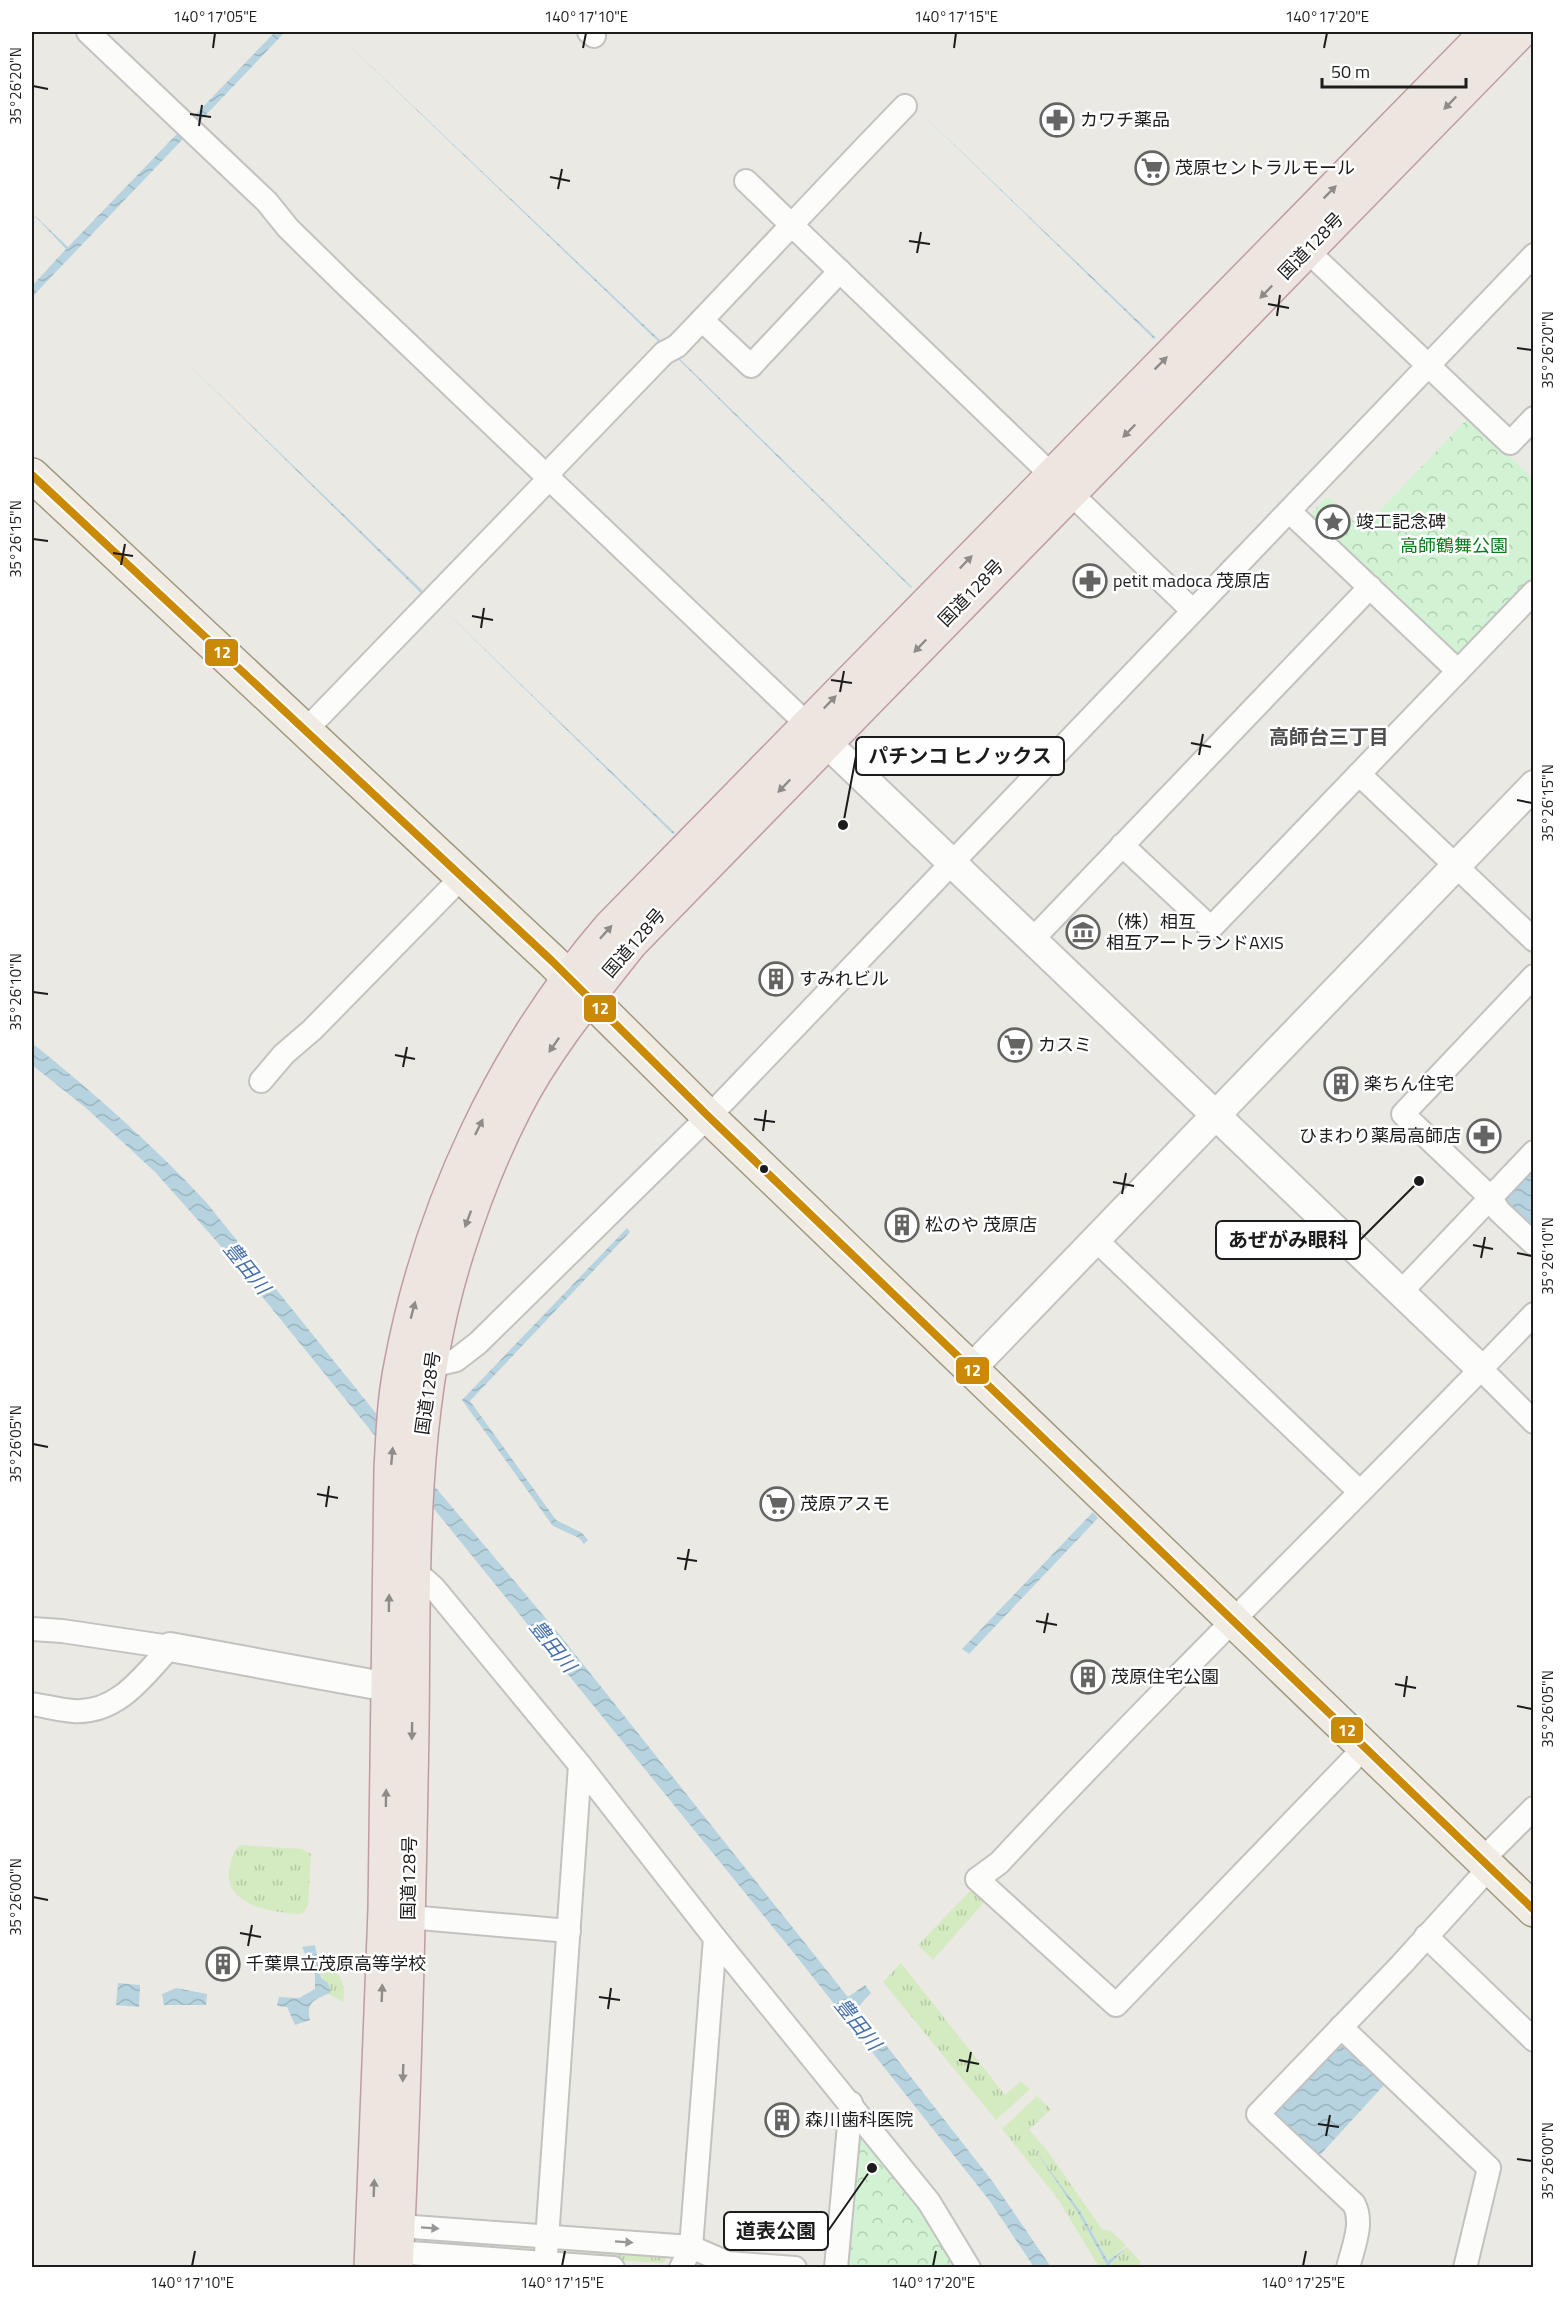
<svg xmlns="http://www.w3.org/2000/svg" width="1565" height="2299" font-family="'Titillium Web','Noto Sans JP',sans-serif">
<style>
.grass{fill:url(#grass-tufts)}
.park{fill:url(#park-crowns)}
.water{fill:url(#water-waves)}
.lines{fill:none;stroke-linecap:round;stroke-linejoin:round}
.minor-casing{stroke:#c3c2c0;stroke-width:26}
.tertiary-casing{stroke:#c3c2c0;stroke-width:32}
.primary-casing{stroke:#a09881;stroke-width:36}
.trunk-casing{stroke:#c09ba3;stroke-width:36}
.minor{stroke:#fcfcfb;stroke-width:22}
.tertiary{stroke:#fcfcfb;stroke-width:28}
.primary{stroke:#f0ece3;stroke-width:33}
.trunk{stroke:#ece5e0;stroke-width:33}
.bus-1-casing{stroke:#fff;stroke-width:12}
.bus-1{stroke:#cb8a06;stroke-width:8}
.oneway{fill:#8e8b88}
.oneway2{fill:#979797}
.ticks{fill:none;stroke:#1c1c1c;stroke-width:2}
.bus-dot{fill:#1c1c1c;stroke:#fff;stroke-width:2}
.labels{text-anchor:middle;stroke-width:5;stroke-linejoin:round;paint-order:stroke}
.poi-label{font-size:18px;fill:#1c1c1c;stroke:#fff;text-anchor:start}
.street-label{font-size:18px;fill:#1c1c1c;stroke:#fff}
.park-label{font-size:18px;fill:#097b1b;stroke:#fff}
.neighbourhood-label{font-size:20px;font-weight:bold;fill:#4f4f4f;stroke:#fff}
.water-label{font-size:20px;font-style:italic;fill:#4771ac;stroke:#fff}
.leader{fill:none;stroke:#1c1c1c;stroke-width:2}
.callout-dot{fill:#1c1c1c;stroke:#fff;stroke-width:2}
.callout{fill:#fff;stroke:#1c1c1c;stroke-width:2}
.callout-label{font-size:20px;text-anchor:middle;font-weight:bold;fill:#1c1c1c}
.line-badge{stroke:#fff;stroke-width:2}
.badge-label{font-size:16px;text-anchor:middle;font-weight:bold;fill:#fff}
.neatline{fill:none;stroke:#1c1c1c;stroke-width:2}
.ticks-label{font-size:15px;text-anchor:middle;fill:#1c1c1c}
</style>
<defs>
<pattern id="grass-tufts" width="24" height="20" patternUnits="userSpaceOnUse" patternTransform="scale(1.5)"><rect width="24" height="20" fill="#d4eac1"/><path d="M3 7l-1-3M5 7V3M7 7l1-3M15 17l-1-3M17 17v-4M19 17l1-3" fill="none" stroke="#b5c8a5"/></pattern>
<pattern id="park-crowns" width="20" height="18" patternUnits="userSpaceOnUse" patternTransform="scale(1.5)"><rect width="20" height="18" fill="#d1f2d3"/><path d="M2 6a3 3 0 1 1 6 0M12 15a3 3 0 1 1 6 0" fill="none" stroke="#b3cfb5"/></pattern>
<pattern id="water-waves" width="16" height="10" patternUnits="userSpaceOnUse" patternTransform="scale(1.5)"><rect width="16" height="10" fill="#b6d3df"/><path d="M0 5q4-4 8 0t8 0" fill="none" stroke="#9cb5bf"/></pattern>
</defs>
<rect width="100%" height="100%" fill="#ebe9e4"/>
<g class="grass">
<path d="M240 1845 302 1849 311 1854 308 1905 303 1913C296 1915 288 1913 280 1912 254 1908 222 1898 230 1865 232 1857 234 1850 240 1845Z"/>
<polygon points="970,1891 976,1891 986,1900 933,1960 918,1945"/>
<polygon points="901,1963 1005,2095 1021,2081 1030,2089 996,2120 883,1982"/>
<path d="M326 1965H331C341 1975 346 1988 343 2002L328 1994 319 1967Z"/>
<polygon points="1037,2096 1051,2109 1029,2130 1046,2149 1102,2229 1111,2231 1126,2245 1109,2262 1080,2211 1032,2146 1078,2213 1108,2267 1099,2267 1058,2199 1002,2129"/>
<polygon points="418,2238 534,2243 539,2253 417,2242"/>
<polygon points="1127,2247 1141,2262 1137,2267 1111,2267 1110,2265"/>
<polygon points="557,2248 666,2256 666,2260 662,2263 561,2256 557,2254"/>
</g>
<g class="park">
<polygon points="1467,419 1473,420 1533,479 1533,577 1461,654 1452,653 1313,519 1313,511 1326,498 1330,498 1362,529"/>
<polygon points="863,2129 923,2205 957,2268 854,2266 843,2255 854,2131"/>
</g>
<g class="water">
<polygon points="275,32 285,32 32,297 32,286 66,249 32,213 68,247"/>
<polygon points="335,32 663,343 662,345"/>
<polygon points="918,110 1156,338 1154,339"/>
<polygon points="679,358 912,587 911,588 678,359"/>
<polygon points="184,360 427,595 425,597"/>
<polygon points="438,604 675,833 673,834"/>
<path d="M32 1043C94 1093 152 1144 206 1202L436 1488 559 1634 848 1997 865 1985 871 1993 857 2008 993 2182 1051 2267H1034L989 2200 797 1957 226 1252 156 1173 86 1108 32 1065Z"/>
<polygon points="1533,1166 1533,1234 1503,1205 1504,1197"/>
<polygon points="627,1228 630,1232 470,1401 556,1520 582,1533 588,1540 584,1544 579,1538 553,1526 462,1400"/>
<polygon points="1093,1512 1098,1518 969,1654 962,1649"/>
<path d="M315 1945 321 1978 328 1983 331 1992C317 2000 305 2000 310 2020L295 2025 287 2007 277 2006 279 1997 299 1998 315 1989V1974L302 1947Z"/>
<polygon points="118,1983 140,1985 139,2007 116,2005"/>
<polygon points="176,1988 207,1994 206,2005 164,2005 162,1994"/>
<polygon points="1338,2043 1347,2043 1385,2084 1321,2154 1314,2155 1271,2113"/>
<polygon points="1032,2146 1080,2211 1108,2261 1127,2247 1110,2264 1111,2267 1108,2267 1078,2213"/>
</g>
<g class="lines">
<defs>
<g id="minor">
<polyline points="88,32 267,202 288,228 346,285 808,725"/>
<polyline points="589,32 594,36"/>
<polyline points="746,181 1193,611"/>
<polyline points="1296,240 1510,443 1534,418"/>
<polyline points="702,320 751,366 840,271"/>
<polyline points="1289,511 1458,671"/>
<path d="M305 731 543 485 555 466 664 353 677 346C754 266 828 185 905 106"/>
<polyline points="1359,774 1534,940"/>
<polyline points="1122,845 1211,928 1534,592"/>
<polyline points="1032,940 1370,587"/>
<polyline points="1534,976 1403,1114 1490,1197 1499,1211 1534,1244"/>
<polyline points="261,1081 284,1054 312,1030 462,877"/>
<polyline points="1096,1240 1360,1492"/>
<polyline points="1400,1293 1534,1152"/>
<polyline points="431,1366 456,1360 478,1343 723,1102 1534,255"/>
<polyline points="1481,1369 1534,1422"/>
<polyline points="407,1564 434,1588 580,1765 715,1938 929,2202 969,2268"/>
<polyline points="32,1629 62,1631 170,1647"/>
<path d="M32 1704C45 1706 59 1710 73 1711 117 1714 143 1677 170 1647"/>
<path d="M1363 1749 1116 2005 977 1879 999 1863C1173 1676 1357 1499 1534 1314"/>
<polyline points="1481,1861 1534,1808"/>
<polyline points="409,1917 569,1931"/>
<polyline points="1426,1936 1534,2040"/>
<polyline points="1341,2027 1489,2168 1465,2268"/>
<polyline points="385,2231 398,2227 413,2227 691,2247 728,2263 795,2268"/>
<polyline points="387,2245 397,2252 613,2268"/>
<polyline points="545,2268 580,1765"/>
<polyline points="681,2268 691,2247 715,1938"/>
<polyline points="836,2268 851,2103"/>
<path d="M1348 2268C1353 2247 1364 2223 1354 2204L1258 2114 1401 1965 1489 1868"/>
</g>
<g id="tertiary">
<polyline points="811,728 1481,1369"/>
<polyline points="971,1369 1534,785"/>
<polyline points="170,1647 388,1687 410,1688"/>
</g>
<polyline id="primary" points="32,475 552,961 708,1116 1534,1910"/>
<g id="trunk">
<path d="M371 2268 385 1910 391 1469C393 1434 394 1399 401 1365 431 1205 504 1050 610 927L1487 32"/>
<path d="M396 2268C405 2088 409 1908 412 1728 414 1568 408 1403 458 1249 473 1201 492 1153 515 1108 545 1049 589 996 630 944L1520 32"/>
</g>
</defs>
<use href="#minor" class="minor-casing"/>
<use href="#tertiary" class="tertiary-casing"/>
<use href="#primary" class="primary-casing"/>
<use href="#trunk" class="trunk-casing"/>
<use href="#minor" class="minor"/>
<use href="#tertiary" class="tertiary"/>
<use href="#primary" class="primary"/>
<use href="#trunk" class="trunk"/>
<defs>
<polyline id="bus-1" points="32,475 552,961 708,1116 1534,1910"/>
</defs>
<use href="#bus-1" class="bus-1-casing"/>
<use href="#bus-1" class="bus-1"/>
</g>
<defs><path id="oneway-solid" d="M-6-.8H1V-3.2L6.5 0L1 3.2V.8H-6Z" transform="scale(1.5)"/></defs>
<g class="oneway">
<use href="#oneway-solid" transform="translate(1450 103) rotate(134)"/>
<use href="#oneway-solid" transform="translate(1330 192) rotate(-45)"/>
<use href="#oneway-solid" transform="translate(1266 292) rotate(134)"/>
<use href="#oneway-solid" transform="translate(1161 363) rotate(-45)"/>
<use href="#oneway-solid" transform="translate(1129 431) rotate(134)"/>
<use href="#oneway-solid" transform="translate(966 562) rotate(-46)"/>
<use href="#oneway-solid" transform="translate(920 646) rotate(134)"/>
<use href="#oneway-solid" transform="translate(830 702) rotate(-46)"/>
<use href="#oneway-solid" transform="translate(784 786) rotate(134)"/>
<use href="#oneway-solid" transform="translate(606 932) rotate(-48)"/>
<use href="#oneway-solid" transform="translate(554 1045) rotate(125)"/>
<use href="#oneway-solid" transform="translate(479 1127) rotate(-64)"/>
<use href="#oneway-solid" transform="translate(468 1219) rotate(110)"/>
<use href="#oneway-solid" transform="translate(413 1310) rotate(-75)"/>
<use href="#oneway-solid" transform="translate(392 1456) rotate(-85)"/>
<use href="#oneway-solid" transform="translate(389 1603) rotate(-89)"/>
<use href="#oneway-solid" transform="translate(412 1731) rotate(91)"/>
<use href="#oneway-solid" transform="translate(386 1798) rotate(-89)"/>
<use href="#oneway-solid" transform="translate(382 1993) rotate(-88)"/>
<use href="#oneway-solid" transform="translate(403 2073) rotate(92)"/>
<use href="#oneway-solid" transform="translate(374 2188) rotate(-88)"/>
</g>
<g class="oneway2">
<use href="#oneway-solid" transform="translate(430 2228) rotate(4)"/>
<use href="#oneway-solid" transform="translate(624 2242) rotate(4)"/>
</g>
<path class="ticks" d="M213 48 215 33M583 48 586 33M954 48 956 33M1324 48 1327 33M33 86 48 89M190 114 211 117M199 126 202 105M550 177 570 181M558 189 562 169M909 241 930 244M917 253 921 232M1268 304 1289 308M1277 316 1280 295M1517 348 1532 350M33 539 48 541M113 553 133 556M121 565 125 544M472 616 493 620M481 628 484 608M831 680 852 683M840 692 844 671M1191 743 1211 747M1199 755 1203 734M1517 800 1532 803M33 992 48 994M395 1055 415 1059M403 1067 407 1047M754 1119 775 1122M763 1131 766 1110M1113 1182 1134 1186M1122 1194 1126 1173M1473 1245 1493 1249M1517 1253 1532 1256M1481 1258 1485 1237M33 1444 48 1447M317 1494 338 1498M326 1507 329 1486M677 1558 697 1561M685 1570 689 1549M1036 1621 1057 1625M1044 1633 1048 1613M1395 1684 1416 1688M1404 1697 1407 1676M1517 1706 1532 1709M33 1897 48 1900M240 1933 261 1937M248 1946 252 1925M599 1997 620 2000M608 2009 611 1988M959 2060 979 2064M967 2072 971 2052M1318 2124 1339 2127M1326 2136 1330 2115M1517 2159 1532 2161M192 2266 195 2251M562 2266 565 2251M933 2266 936 2251M1303 2266 1306 2251"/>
<defs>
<symbol id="pharmacy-ring" viewBox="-11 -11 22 22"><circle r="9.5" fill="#fff" stroke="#646462" stroke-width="1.5"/><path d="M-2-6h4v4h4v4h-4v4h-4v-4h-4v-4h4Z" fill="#646462"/></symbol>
<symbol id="supermarket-ring" viewBox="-11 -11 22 22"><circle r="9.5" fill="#fff" stroke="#646462" stroke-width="1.5"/><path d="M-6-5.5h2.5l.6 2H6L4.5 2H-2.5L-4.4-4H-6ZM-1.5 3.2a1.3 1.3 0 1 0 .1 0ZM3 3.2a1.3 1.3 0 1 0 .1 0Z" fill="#646462"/></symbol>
<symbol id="sight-ring" viewBox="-11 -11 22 22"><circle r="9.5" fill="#fff" stroke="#646462" stroke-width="1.5"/><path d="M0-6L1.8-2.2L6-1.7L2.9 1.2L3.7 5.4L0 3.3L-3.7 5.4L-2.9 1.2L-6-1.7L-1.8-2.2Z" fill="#646462"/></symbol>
<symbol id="museum-ring" viewBox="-11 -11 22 22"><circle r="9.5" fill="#fff" stroke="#646462" stroke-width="1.5"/><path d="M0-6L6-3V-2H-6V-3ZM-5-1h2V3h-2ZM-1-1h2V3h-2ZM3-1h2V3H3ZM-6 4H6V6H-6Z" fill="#646462"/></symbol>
<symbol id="building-ring" viewBox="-11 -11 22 22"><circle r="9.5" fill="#fff" stroke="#646462" stroke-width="1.5"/><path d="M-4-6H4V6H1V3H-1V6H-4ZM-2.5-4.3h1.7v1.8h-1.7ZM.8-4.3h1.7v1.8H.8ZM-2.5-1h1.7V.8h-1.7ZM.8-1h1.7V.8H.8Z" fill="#646462"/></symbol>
</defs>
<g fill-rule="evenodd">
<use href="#pharmacy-ring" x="1038" y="101" width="38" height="38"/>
<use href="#supermarket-ring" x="1133" y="149" width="38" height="38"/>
<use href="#sight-ring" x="1314" y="503" width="38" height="38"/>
<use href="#pharmacy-ring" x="1071" y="562" width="38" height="38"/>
<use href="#museum-ring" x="1064" y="913" width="38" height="38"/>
<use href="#building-ring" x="757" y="960" width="38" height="38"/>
<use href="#supermarket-ring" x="996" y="1026" width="38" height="38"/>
<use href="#building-ring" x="1322" y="1065" width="38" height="38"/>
<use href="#pharmacy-ring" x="1465" y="1117" width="38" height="38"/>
<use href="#building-ring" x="883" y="1206" width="38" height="38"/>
<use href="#supermarket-ring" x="758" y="1485" width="38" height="38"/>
<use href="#building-ring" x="1069" y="1658" width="38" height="38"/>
<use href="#building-ring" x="204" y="1945" width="38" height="38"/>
<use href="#building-ring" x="763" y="2101" width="38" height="38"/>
</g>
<circle class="bus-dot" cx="764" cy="1169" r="5"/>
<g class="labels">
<g class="poi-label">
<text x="1080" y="126">カワチ薬品</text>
<text x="1175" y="174">茂原セントラルモール</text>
<text x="1356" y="528">竣工記念碑</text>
<text x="1113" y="587">petit madoca 茂原店</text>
<text x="1106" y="928">（株）相互<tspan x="1106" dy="21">相互アートランドAXIS</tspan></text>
<text x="799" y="985">すみれビル</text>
<text x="1038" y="1051">カスミ</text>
<text x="1364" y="1090">楽ちん住宅</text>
<text x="1461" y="1142" text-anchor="end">ひまわり薬局高師店</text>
<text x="925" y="1231">松のや 茂原店</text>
<text x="800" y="1510">茂原アスモ</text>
<text x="1111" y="1683">茂原住宅公園</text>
<text x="246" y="1970">千葉県立茂原高等学校</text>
<text x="805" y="2126">森川歯科医院</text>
</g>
<g class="street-label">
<text transform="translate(1311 246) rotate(-46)" y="6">国道128号</text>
<text transform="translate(971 593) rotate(-46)" y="6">国道128号</text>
<text transform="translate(634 943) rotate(-49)" y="6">国道128号</text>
<text transform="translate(428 1393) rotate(-82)" y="6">国道128号</text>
<text transform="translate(409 1878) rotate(-89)" y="6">国道128号</text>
</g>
<g class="park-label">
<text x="1454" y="552">高師鶴舞公園</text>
</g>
<g class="neighbourhood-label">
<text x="1329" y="744">高師台三丁目</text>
</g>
<g class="water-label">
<text transform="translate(247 1268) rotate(51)" y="7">豊田川</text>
<text transform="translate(553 1646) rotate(51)" y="7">豊田川</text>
<text transform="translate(858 2024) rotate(51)" y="7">豊田川</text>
</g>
</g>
<path class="leader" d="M843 825L856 756M1419 1181L1360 1240M872 2168L828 2231"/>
<g class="callout-dot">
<circle cx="843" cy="825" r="6"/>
<circle cx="1419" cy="1181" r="6"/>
<circle cx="872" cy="2168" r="6"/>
</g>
<g class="callout">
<rect x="856" y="737" width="208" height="38" rx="6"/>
<rect x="1216" y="1221" width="144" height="38" rx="6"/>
<rect x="724" y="2212" width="104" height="38" rx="6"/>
</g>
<g class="callout-label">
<text x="960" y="763">パチンコ ヒノックス</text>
<text x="1288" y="1247">あぜがみ眼科</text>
<text x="776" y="2238">道表公園</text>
</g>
<g class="line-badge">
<rect x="204" y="638" width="35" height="29" rx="6" fill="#cb8a06"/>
<rect x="583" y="994" width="34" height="29" rx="6" fill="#cb8a06"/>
<rect x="955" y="1356" width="35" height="29" rx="6" fill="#cb8a06"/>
<rect x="1330" y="1716" width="34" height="28" rx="6" fill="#cb8a06"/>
</g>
<g class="badge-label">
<text x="222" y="658">12</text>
<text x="600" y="1014">12</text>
<text x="972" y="1376">12</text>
<text x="1347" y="1736">12</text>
</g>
<rect width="1565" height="2299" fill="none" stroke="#ffffff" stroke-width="66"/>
<path d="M1322 78v9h144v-9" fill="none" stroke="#1c1c1c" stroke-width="3"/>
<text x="1331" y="78" font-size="18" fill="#1c1c1c" stroke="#ffffff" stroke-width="4.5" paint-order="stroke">50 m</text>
<rect x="33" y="33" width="1499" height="2233" class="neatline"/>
<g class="ticks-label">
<text x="215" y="22">140°17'05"E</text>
<text x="586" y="22">140°17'10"E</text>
<text x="956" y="22">140°17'15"E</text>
<text x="1327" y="22">140°17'20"E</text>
<text transform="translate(16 86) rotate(-90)" y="5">35°26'20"N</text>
<text transform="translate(1548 350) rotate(-90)" y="5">35°26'20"N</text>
<text transform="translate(16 539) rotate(-90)" y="5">35°26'15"N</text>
<text transform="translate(1548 803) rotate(-90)" y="5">35°26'15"N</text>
<text transform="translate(16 992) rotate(-90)" y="5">35°26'10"N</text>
<text transform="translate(1548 1256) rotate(-90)" y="5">35°26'10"N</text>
<text transform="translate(16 1444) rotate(-90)" y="5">35°26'05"N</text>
<text transform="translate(1548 1709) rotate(-90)" y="5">35°26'05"N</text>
<text transform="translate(16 1897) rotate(-90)" y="5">35°26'00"N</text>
<text transform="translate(1548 2161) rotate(-90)" y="5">35°26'00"N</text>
<text x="192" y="2288">140°17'10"E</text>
<text x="562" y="2288">140°17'15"E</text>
<text x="933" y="2288">140°17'20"E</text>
<text x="1303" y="2288">140°17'25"E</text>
</g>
</svg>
